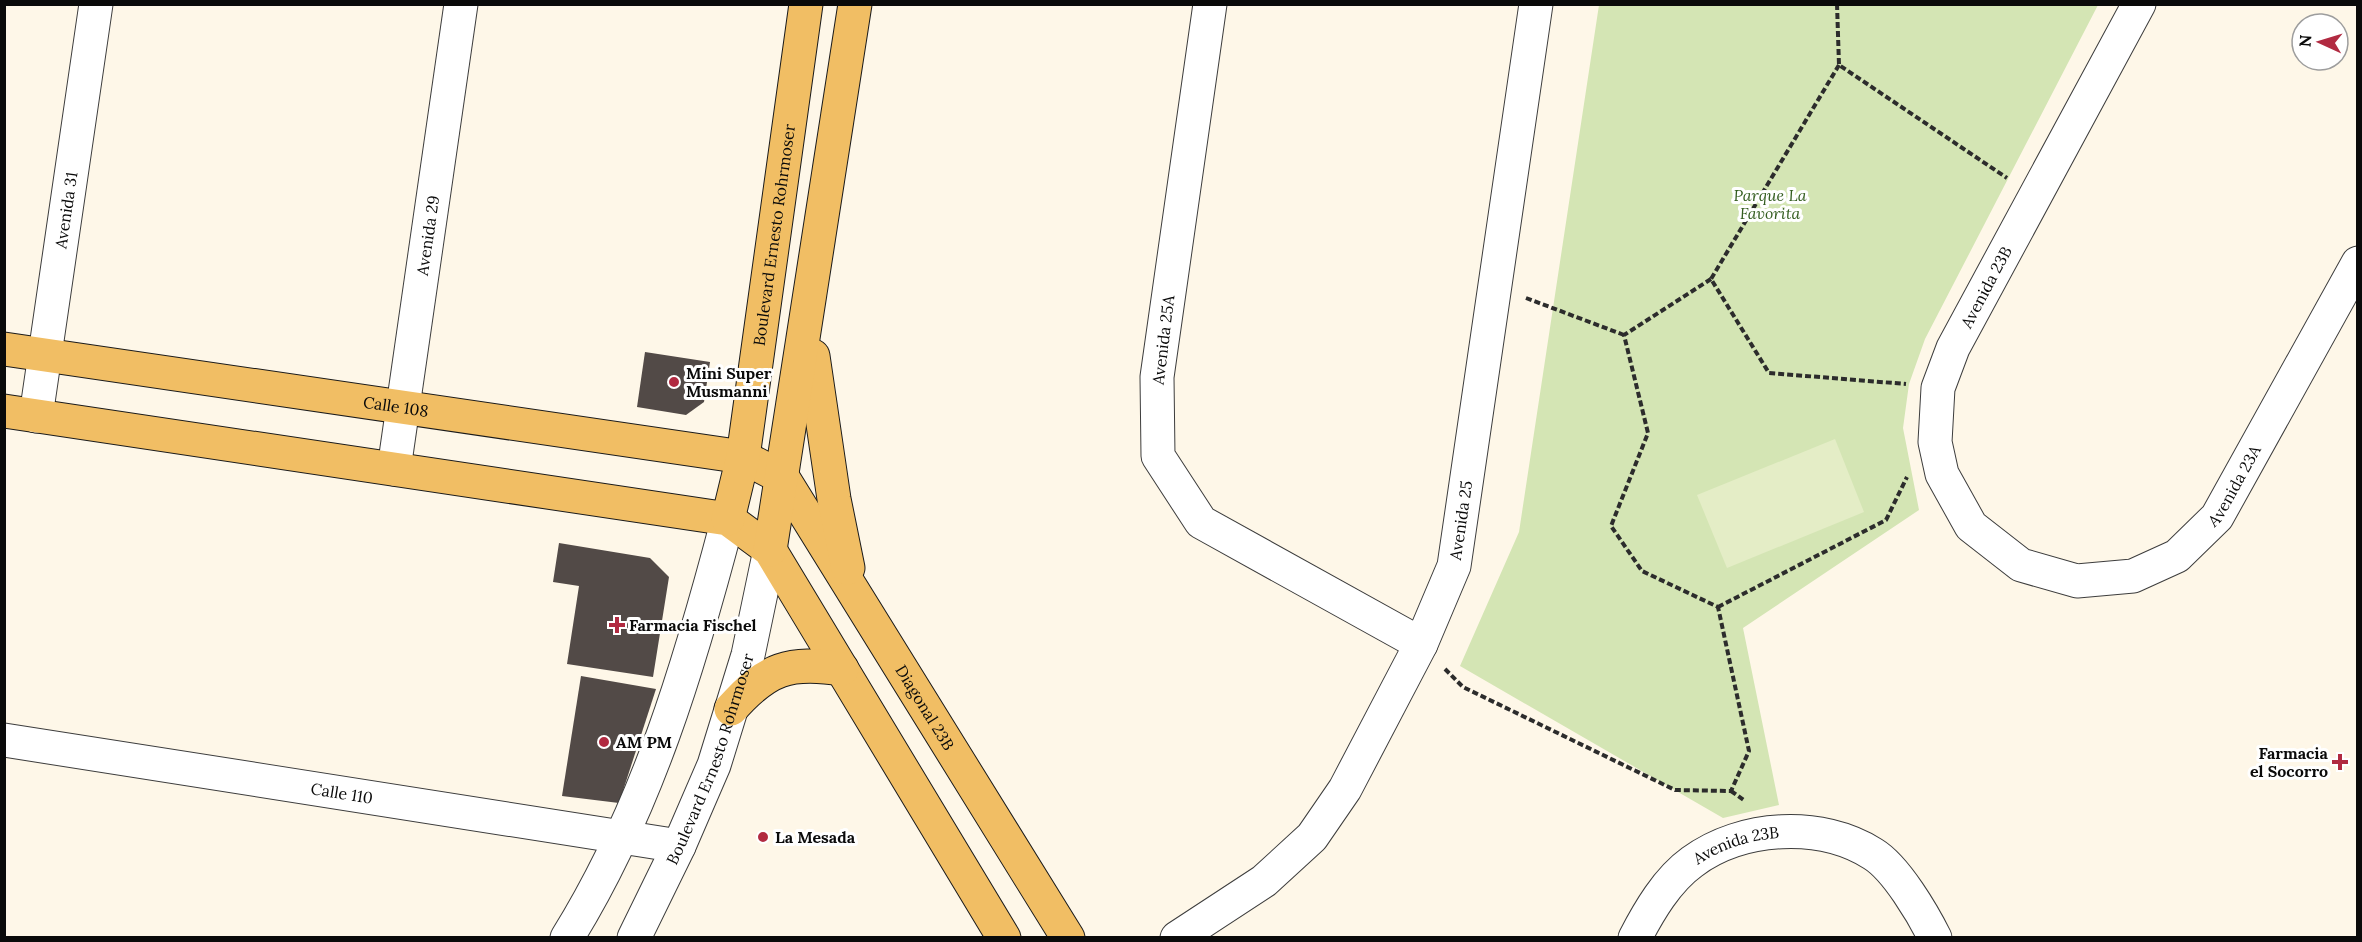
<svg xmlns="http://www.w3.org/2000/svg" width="2362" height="942" font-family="Lora,serif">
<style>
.green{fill:#d4e5b4}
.pitch{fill:#e4edc6}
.building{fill:#524a47}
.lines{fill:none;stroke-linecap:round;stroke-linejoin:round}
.minor-casing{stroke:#3d3d3d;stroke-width:35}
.major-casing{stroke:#1b1b1b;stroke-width:35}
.path{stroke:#2c2c2c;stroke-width:4;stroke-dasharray:6 3;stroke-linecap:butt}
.minor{stroke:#fff;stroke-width:33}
.major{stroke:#f1be64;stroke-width:33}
.poi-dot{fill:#b12a41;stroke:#fff;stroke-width:2}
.labels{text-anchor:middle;stroke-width:6;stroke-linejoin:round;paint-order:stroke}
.park-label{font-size:16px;font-style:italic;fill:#335d1f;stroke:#fff}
.street-label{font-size:16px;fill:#0a0a0a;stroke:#fff}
.poi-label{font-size:16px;font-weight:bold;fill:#0a0a0a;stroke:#fff;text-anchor:start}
</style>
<rect width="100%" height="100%" fill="#fef7e8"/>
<polygon class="green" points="1599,5 2098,5 1925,339 1909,384 1903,428 1919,510 1743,628 1779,805 1723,818 1460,666 1519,532"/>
<polygon class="pitch" points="1835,439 1864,512 1727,568 1697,495"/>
<g class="building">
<polygon points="645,352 710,362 704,402 686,415 637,407"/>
<polygon points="559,543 650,558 669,577 653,677 567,664 579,586 553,582"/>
<polygon points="581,676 656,689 619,803 562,796"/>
</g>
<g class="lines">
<defs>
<g id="minor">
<polyline points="1210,4 1157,377 1158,456 1201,522 1421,644"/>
<path id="s1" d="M2139 4 1953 348 1938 388 1935 442 1942 474 1971 526 2021 565 2077 581 2133 576 2177 556 2217 517 2358 263"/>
<path id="s2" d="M36 416 96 4"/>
<path id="s3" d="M394 469 461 4"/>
<path id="s4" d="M4 740 679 846"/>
<path d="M567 938C647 809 690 664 728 519"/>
<path id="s5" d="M634 938 679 846 714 765 748 655 770 550"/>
<path id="s6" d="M1177 938 1264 881 1312 837 1345 789 1421 644 1454 566 1536 4"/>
<path id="s7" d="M1635 938C1649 911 1667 880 1692 862 1742 825 1821 821 1873 854 1896 868 1923 914 1935 938"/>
</g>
<g id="major">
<path id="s8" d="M4 349 743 457 783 478 1068 938"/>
<polyline points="813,356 834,499 848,568"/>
<polyline points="4,411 728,519 770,550 1004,938"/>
<path id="s9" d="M728 519 743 457 806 4"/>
<polyline points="770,550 855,4"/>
<path d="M731 709C767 668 789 661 842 669"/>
</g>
</defs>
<use href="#minor" class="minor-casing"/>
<use href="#major" class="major-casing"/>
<g class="path">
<polyline points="1837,4 1839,65 2007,178"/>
<polyline points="1839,65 1711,279 1769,373 1906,384"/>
<polyline points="1711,279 1624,335 1648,433 1611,526 1642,571 1718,607"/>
<polyline points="1526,298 1624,335"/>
<polyline points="1718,607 1886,520 1907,477"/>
<polyline points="1445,669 1463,687 1675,790 1731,791 1749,751 1718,607"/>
<polyline points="1731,791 1745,801"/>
</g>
<use href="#minor" class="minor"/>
<use href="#major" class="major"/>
</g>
<g class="poi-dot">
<circle cx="674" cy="382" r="6"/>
<path d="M614 616h6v6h6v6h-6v6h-6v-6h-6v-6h6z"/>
<circle cx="604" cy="742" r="6"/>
<path d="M2337 753h6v6h6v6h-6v6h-6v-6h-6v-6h6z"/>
<circle cx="763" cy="837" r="6"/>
</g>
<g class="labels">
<g class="park-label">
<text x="1770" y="201">Parque La<tspan x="1770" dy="18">Favorita</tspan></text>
</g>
<g class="street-label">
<text dy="6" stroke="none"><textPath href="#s2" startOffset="208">Avenida 31</textPath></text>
<text dy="6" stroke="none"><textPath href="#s3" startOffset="236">Avenida 29</textPath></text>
<text dy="6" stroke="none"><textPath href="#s9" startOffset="288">Boulevard Ernesto Rohrmoser</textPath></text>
<text transform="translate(1986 287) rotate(-62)" y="6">Avenida 23B</text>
<text transform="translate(1163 340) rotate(-83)" y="6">Avenida 25A</text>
<text dy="6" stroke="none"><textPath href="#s8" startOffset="396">Calle 108</textPath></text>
<text dy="6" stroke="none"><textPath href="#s1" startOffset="898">Avenida 23A</textPath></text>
<text dy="6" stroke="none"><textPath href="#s6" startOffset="522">Avenida 25</textPath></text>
<text dy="6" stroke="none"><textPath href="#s8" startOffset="1062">Diagonal 23B</textPath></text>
<text dy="6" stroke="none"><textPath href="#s5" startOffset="195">Boulevard Ernesto Rohrmoser</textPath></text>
<text dy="6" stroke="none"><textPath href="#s4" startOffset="342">Calle 110</textPath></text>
<text dy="6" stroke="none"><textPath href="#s7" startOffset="144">Avenida 23B</textPath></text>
</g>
<g class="poi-label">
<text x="686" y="379">Mini Super<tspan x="686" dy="18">Musmanni</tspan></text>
<text x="629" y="631">Farmacia Fischel</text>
<text x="616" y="748">AM PM</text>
<text x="2328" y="759" text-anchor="end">Farmacia<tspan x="2328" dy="18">el Socorro</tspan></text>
<text x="775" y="843">La Mesada</text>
</g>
</g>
<rect width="2362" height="942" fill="none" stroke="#0a0a0a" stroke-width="12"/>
<g transform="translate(2320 42) rotate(274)"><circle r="28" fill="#ffffff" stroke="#9d9d9d" stroke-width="1.5"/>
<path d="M0-4.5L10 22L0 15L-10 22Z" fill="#b12a41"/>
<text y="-9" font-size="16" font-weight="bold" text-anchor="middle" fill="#0a0a0a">N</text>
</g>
</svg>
